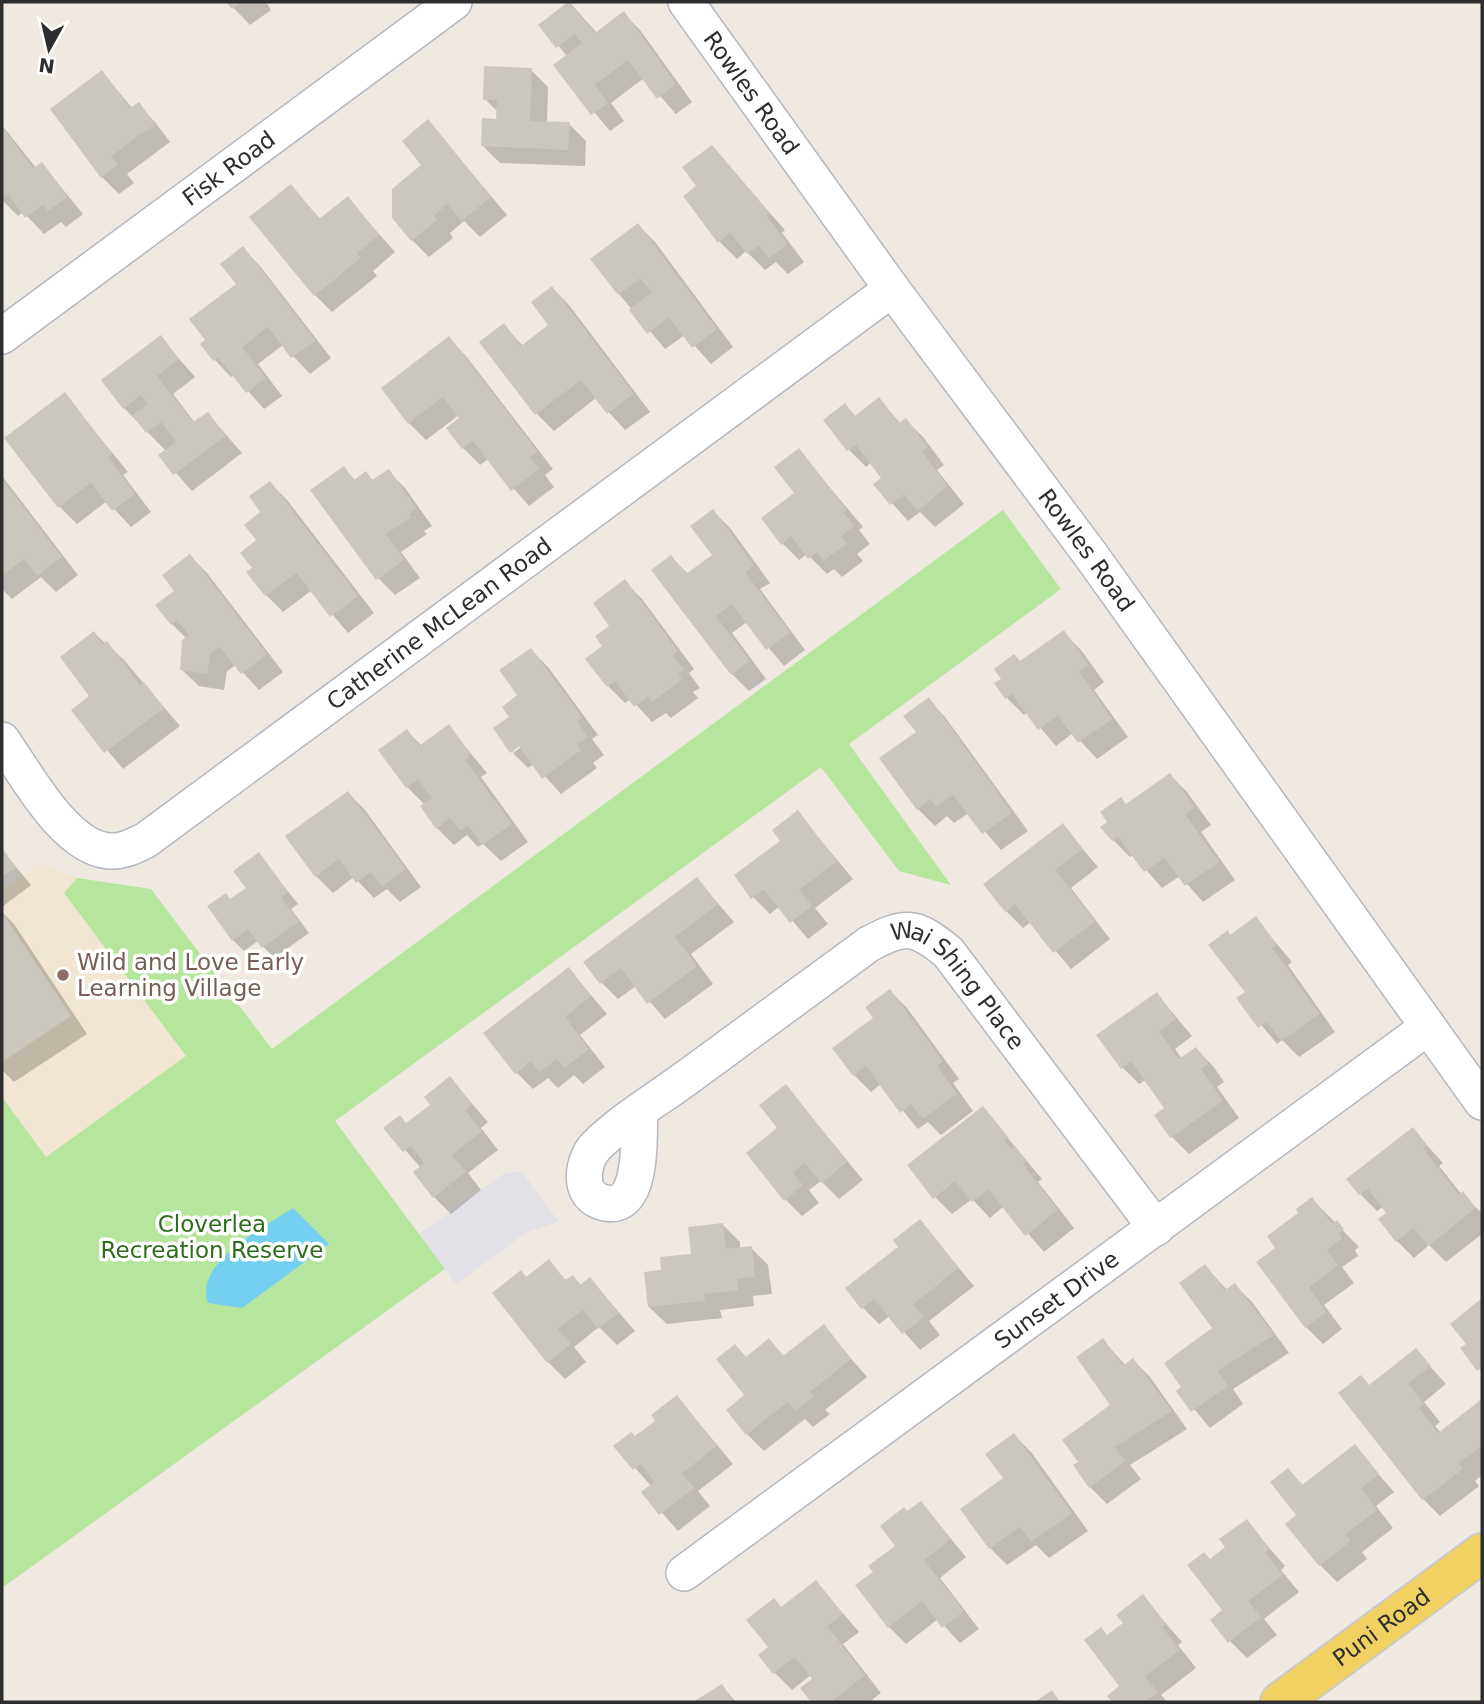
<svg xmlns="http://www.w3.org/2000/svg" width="1484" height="1704" font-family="'DejaVu Sans',sans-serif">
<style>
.industrial{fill:#e3e1e8}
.education{fill:#f0e6d1}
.green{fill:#b6e59e}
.water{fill:#75cff0}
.shadow{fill:#0003}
.building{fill:#cbc7bf}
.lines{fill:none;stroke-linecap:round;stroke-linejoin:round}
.minor-casing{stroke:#b4b7c1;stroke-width:38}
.major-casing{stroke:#c9c9c9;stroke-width:42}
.minor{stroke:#fff;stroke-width:35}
.major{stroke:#f2d163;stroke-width:38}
.education-dot{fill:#8d6e63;stroke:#fff;stroke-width:2.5}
.labels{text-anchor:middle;stroke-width:7;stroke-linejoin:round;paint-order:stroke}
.street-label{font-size:23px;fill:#2e2e2e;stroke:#fff}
.education-label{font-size:23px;fill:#785e54;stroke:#fff;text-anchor:start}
.park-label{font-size:23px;fill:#2c6e1b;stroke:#fff}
</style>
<rect width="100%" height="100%" fill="#efe9e1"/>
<polygon class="industrial" points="522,1172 559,1222 526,1233 456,1284 419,1234 505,1173"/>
<polygon class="education" points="40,863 77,878 64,894 186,1056 46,1158 2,1097 2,891"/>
<polygon class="green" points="1003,510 1061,589 849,744 951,885 899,871 821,767 335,1121 445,1269 2,1588 2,1097 46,1157 186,1056 64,893 77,878 151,889 272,1049"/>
<path class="water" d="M293 1208 329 1244 242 1308 208 1303C193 1262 265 1227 293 1208Z"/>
<g class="shadow">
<polygon points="228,2 266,2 271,10 250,25"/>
<polygon points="570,3 597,33 623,13 640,30 692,102 676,114 644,78 611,103 624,121 610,131 555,65 567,56 541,25"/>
<polygon points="531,70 548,87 547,123 569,124 586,141 585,166 500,163 483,146 498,120 498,112 485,99"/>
<polygon points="102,72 133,109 138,105 155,122 170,142 127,174 134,183 119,194 102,177"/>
<polygon points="428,121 507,215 480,237 464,221 450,233 453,238 429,257 412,240"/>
<polygon points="2,125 36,168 42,164 83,214 66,227 61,222 44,234 23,212 18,216 2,200"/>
<polygon points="711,147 785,230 782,233 804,262 788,274 776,262 765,270 746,251 737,259 720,242"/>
<polygon points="291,186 321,220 348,199 395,252 373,271 377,276 332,312 315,295"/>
<polygon points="638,225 655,242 733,347 711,364 685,335 665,349 619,294"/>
<polygon points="243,249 260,266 331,358 310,374 283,345 258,364 282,396 264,409 234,375 231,377 214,359 208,341 238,284"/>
<polygon points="552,288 569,305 650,412 625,430 596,398 554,431 537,414 482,342 504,325 523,346 551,325"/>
<polygon points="160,337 195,377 173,394 195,423 208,414 242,453 192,491 161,456 166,451 124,408 103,380"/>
<polygon points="449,339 466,356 553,469 545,475 554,487 529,506 488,459 480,465 463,448 459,415 426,440 409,423"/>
<polygon points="64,394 128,472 123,475 151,512 131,527 107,501 77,524 60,507 7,438"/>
<polygon points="879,399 901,424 906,420 923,437 944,465 937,470 964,504 935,527 920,512 908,521 876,485 884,478 871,462 866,467 849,450 845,405 856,417"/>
<polygon points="799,451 863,527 859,530 870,544 857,554 863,561 842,577 834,569 827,574 807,554 799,560 782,543 797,493"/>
<polygon points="343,468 356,481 366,474 374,481 388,471 405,488 432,526 424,531 427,534 401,552 420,578 395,595 378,578"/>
<polygon points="2,476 78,575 56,592 41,577 12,599 2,589"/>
<polygon points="270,483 287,500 374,613 348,633 312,590 283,612 266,595 254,569"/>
<polygon points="713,511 730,528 770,583 760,589 805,650 784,666 747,622 732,633 766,679 749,691 732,674 671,557 689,575 714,555"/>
<polygon points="190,556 207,573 283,672 259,690 236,665 227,671 224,690 199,686 181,669 187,639 172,624 177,591"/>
<polygon points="625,582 642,599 694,669 689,673 700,688 693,692 698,698 671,718 666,713 652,722 631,699 625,703 608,686 605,646"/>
<polygon points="94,633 124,660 180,726 123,769 74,710 92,697"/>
<polygon points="1064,633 1081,650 1104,682 1094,690 1128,737 1097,759 1073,733 1056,746 1027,712 1024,715 1007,698 1021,663"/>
<polygon points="531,650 548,667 598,735 592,739 604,755 593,763 597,768 561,794 534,764 528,768 513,753 527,743 525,740 512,752 495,729 512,717"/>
<polygon points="928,699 945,717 1028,831 1001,850 969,813 954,823 947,816 935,826 918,809 918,733"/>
<polygon points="449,727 487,773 481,777 528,842 501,861 483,844 478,847 467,835 454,845 437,828 425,805 407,787 381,751 407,731 422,746"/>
<polygon points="1170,775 1187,792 1211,825 1201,832 1235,880 1203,902 1180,876 1162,888 1133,855 1130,857 1113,840 1127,806"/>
<polygon points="348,793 365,810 421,887 400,902 387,889 374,898 354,877 333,893 316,876"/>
<polygon points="798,813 853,879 815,908 828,924 808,939 780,906 770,914 753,897"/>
<polygon points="1062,825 1098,867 1071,888 1110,939 1071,969 1031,922 1023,928 1006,911"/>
<polygon points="2,850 31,885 2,907"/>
<polygon points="259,855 298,904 291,909 309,933 274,958 258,941 244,951 233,940 231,901 248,888"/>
<polygon points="697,879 734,922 691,954 713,984 665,1019 636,986 618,999 601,982"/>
<polygon points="2,912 14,924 87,1034 14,1082 2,1070"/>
<polygon points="1256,919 1292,962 1288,965 1335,1032 1299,1057 1282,1040 1277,1044 1239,998 1248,992 1231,937"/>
<polygon points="569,969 607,1014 580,1035 605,1067 583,1084 574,1075 558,1088 548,1078 533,1089 516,1072"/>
<polygon points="890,991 907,1008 959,1079 953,1083 973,1111 941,1135 928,1122 918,1129 881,1084 871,1092 854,1075"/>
<polygon points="1157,994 1192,1036 1175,1049 1182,1059 1196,1049 1213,1066 1224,1082 1217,1087 1239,1118 1189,1154 1172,1137 1167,1108 1146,1080 1139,1084 1122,1067"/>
<polygon points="450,1079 488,1122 481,1128 498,1150 468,1173 481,1190 451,1214 434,1197 421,1168 386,1128 407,1125 433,1105"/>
<polygon points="786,1086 863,1180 839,1199 821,1181 809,1190 819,1203 802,1216 785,1199 780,1128"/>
<polygon points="983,1108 1042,1179 1038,1182 1074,1228 1044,1252 1004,1206 990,1218 972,1199 952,1214 935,1197"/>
<polygon points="1413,1130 1443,1163 1439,1166 1462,1195 1482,1213 1482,1234 1446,1262 1429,1245 1414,1258 1397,1241 1389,1213 1384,1206 1377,1211 1360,1194"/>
<polygon points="1312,1199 1359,1247 1355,1250 1358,1256 1342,1267 1354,1283 1324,1305 1342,1329 1323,1344 1306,1327 1278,1248"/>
<polygon points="920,1222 974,1286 929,1321 940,1335 920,1350 890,1316 879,1324 862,1307"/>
<polygon points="723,1225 740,1242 740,1249 751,1248 768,1265 772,1294 753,1296 754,1306 720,1310 722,1318 667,1324 649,1307 663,1272 693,1256"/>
<polygon points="548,1262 567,1281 573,1277 582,1286 590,1279 635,1331 617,1345 599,1327 574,1347 586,1362 565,1379 548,1362 527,1278"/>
<polygon points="1205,1266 1228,1291 1235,1285 1252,1302 1289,1353 1233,1389 1243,1404 1210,1428 1179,1391 1184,1388 1214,1328"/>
<polygon points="1482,1300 1482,1373 1468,1344 1452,1324"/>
<polygon points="824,1327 867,1377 825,1410 830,1414 813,1427 805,1419 764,1451 747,1434 747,1358 769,1341 785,1357"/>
<polygon points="1103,1340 1126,1366 1133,1360 1150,1377 1187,1429 1130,1465 1141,1479 1107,1504 1090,1487 1080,1462 1113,1405"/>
<polygon points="1416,1351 1446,1384 1424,1402 1440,1422 1435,1426 1441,1433 1482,1401 1482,1475 1475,1481 1479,1486 1440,1516 1423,1499 1370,1387"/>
<polygon points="677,1397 733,1464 698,1491 710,1506 678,1531 644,1492 651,1486 616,1446 635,1438 658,1421"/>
<polygon points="1014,1435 1031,1452 1088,1531 1049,1558 1036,1545 1007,1565 990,1548 962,1510 1005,1478"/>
<polygon points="1355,1447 1394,1492 1376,1506 1393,1528 1362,1552 1367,1559 1337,1582 1320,1565 1288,1470 1304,1486"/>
<polygon points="921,1503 966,1557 940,1578 979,1629 960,1643 938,1619 906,1644 889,1627 875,1572 897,1546 907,1513"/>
<polygon points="1246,1521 1285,1566 1281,1570 1299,1592 1264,1619 1277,1635 1247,1658 1230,1641 1225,1611 1228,1547"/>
<polygon points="816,1582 859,1632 843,1644 881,1693 869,1702 813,1702 802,1688 815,1679 811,1675 792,1690 775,1673 782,1608"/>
<polygon points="1143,1597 1182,1642 1178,1645 1196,1668 1161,1695 1167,1702 1115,1702 1110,1696 1122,1686 1108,1637 1125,1623"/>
<polygon points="722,1686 736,1702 696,1702"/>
</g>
<g class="building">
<polygon points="226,2 242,2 232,9"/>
<polygon points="568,2 595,33 624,11 676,84 657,99 628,60 595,85 608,103 591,115 553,65 582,43 575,34 556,48 538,25"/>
<polygon points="484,66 532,68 530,121 570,122 568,150 481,146 482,118 496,119 497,100 483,100"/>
<polygon points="102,70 130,108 139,102 155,124 111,156 118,165 101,178 50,109"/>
<polygon points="428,119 491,197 461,221 447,204 434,216 437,220 411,241 392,218 392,189 421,165 402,141"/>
<polygon points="2,126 33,168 42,162 68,197 48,211 43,205 25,218 8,194 2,199"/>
<polygon points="712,145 770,213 766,215 788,244 769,258 759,245 747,254 730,233 718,243 683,196 696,186 682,167"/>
<polygon points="291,184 319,219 348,196 379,235 357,253 361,258 314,296 249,217"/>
<polygon points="638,223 717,329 692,348 669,317 647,334 629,310 652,292 640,278 618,295 590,259"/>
<polygon points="243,246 315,340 291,358 268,327 242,347 266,378 246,393 218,357 213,361 200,344 205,340 189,319 236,284 220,264"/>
<polygon points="552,286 634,394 607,414 581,380 535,415 479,342 504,323 521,346 548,325 531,302"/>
<polygon points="161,335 179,359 157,376 193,422 208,412 226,436 173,475 158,455 176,442 161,422 146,433 132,415 147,404 141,395 123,409 101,380"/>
<polygon points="449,336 538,452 530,457 539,469 511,491 473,441 462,449 446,428 459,418 443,397 408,424 381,388"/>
<polygon points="65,392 112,454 108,457 135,494 112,511 91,483 58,508 4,438"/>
<polygon points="879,397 899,423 906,418 928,447 922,452 948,486 917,511 904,494 890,505 873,484 881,478 856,445 847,451 823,420 845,403 855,416"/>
<polygon points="799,448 847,510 843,512 854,526 841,536 847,543 823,561 817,552 808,559 791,536 781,545 761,518 794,493 774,467"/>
<polygon points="344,466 354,480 366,471 372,480 389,469 416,508 409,514 411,517 386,534 404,560 376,580 310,490"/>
<polygon points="2,479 62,557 37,576 24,559 2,576"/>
<polygon points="270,481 358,596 330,617 297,573 265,596 246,572 252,568 240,553 256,540 244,525 260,512 249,496"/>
<polygon points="713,509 754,565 745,572 790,632 766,650 732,604 716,616 750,661 731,675 651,570 671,555 686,574 712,555 690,526"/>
<polygon points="190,554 267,654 241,674 220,647 210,654 207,674 180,670 182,640 189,635 177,620 171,625 155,605 174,591 162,575"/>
<polygon points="625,579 678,651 673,655 684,670 678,674 682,680 652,702 648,696 634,707 615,681 607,687 585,659 602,646 595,636 609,626 593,603"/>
<polygon points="1064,630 1089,665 1079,672 1112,719 1078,743 1058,715 1038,730 1012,694 1005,699 994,683 1001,679 994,669 1014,654 1020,661"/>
<polygon points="94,631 103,644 107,641 140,685 144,682 164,708 104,753 71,710 89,696 60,657"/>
<polygon points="531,648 582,717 577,721 588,737 577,745 581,750 542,779 519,746 510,753 493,728 509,717 502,707 517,695 499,670"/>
<polygon points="929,697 1012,813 982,834 953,795 936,807 930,799 917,810 879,758 916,732 903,716"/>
<polygon points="449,724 471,755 465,760 512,824 482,845 468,826 460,831 450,818 436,829 420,806 432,798 418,779 406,788 378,750 407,729 419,746"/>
<polygon points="1170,773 1195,807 1185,814 1219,862 1185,886 1164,858 1144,872 1118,837 1112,841 1100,827 1107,822 1100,812 1121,797 1126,804"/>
<polygon points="348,791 406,869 382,886 371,872 356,883 339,859 315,877 285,836"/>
<polygon points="798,810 837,862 799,890 812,906 790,923 764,889 751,899 734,875 780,841 772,830"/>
<polygon points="1063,823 1083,849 1055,870 1095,921 1053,953 1015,904 1005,912 983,884"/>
<polygon points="2,848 16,867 2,877"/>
<polygon points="259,852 288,892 281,897 299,922 262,948 248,929 232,941 207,906 226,893 230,899 246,888 233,871"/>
<polygon points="697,877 718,904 675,937 697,966 647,1004 621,968 600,984 583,962"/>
<polygon points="2,912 71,1016 2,1062"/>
<polygon points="1256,916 1277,945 1272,948 1320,1014 1281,1041 1267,1022 1258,1028 1236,998 1245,992 1208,945 1228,930 1230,935"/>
<polygon points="569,967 591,996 565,1017 589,1049 564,1068 557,1059 539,1072 531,1061 515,1074 483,1033"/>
<polygon points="890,989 943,1061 937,1066 957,1094 923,1119 911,1104 900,1113 866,1066 853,1076 832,1048 873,1018 865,1007"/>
<polygon points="1157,992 1176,1019 1159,1031 1179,1059 1196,1047 1209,1064 1201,1069 1223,1101 1170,1138 1154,1115 1164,1108 1131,1061 1121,1069 1096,1035"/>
<polygon points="450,1076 472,1104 465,1110 482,1132 452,1155 466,1172 433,1198 413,1172 424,1163 411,1146 403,1152 383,1128 400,1115 406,1123 430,1105 424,1097"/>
<polygon points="786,1084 847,1162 821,1183 805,1163 793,1173 803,1185 784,1201 746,1153 777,1128 759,1105"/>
<polygon points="983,1106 1009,1138 1004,1141 1011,1149 1015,1146 1026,1161 1023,1164 1058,1210 1025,1236 988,1189 972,1202 955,1181 933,1199 907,1165"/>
<polygon points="1413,1127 1427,1145 1423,1148 1459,1195 1463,1191 1476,1208 1428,1246 1413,1228 1396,1242 1378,1219 1386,1213 1368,1189 1359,1195 1346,1179"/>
<polygon points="1312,1197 1332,1224 1337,1220 1344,1229 1339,1233 1342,1238 1327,1250 1338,1265 1309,1287 1326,1312 1305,1328 1256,1262 1275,1248 1267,1236 1298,1213 1296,1209"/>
<polygon points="920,1219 959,1268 913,1304 924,1317 902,1334 874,1299 861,1309 845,1288 898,1247 893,1240"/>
<polygon points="723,1223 726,1249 752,1246 755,1277 737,1279 738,1290 704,1294 705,1301 648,1307 644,1272 661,1270 660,1257 691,1254 688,1227"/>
<polygon points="549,1259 565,1280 573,1275 580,1285 590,1277 619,1313 598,1329 583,1310 558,1329 571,1344 547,1363 492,1293 521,1270 526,1277"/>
<polygon points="1205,1264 1225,1290 1235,1283 1274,1335 1217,1371 1228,1386 1191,1412 1176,1391 1181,1387 1164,1363 1212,1328 1179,1283"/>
<polygon points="1482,1298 1482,1367 1477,1371 1460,1348 1466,1344 1450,1324"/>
<polygon points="824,1324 851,1359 810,1392 814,1396 795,1411 788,1402 746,1435 726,1410 744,1395 716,1359 735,1344 746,1357 769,1338 783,1356"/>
<polygon points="1103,1338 1123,1366 1133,1358 1172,1411 1115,1447 1125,1461 1089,1488 1073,1465 1078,1462 1062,1440 1110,1405 1076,1357"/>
<polygon points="1416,1348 1431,1366 1408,1384 1424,1404 1419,1408 1438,1433 1482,1399 1482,1446 1459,1463 1463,1469 1422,1500 1338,1393 1361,1375 1369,1385"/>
<polygon points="677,1395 717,1446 682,1473 694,1488 659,1515 641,1492 654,1482 641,1464 633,1470 613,1446 631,1432 635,1436 655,1421 651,1415"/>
<polygon points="1014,1433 1072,1513 1031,1542 1020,1527 989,1549 960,1509 1003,1478 985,1454"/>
<polygon points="1355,1444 1379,1474 1361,1488 1377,1510 1346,1534 1351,1541 1319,1566 1285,1524 1296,1515 1270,1482 1288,1468 1302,1485"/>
<polygon points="921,1501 951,1539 924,1560 964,1611 942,1628 922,1601 888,1628 855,1585 873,1572 868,1566 895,1546 880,1526 904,1507 907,1511"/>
<polygon points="1247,1519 1269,1548 1265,1552 1283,1575 1248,1601 1261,1617 1228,1643 1210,1620 1222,1610 1187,1565 1204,1552 1210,1559 1225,1547 1219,1539"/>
<polygon points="816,1580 843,1614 827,1626 865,1675 831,1702 811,1702 800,1688 812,1679 795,1657 773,1674 758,1655 768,1647 746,1620 774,1598 781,1607"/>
<polygon points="1143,1594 1166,1624 1162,1627 1180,1650 1145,1677 1158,1692 1145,1702 1112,1702 1107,1696 1119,1686 1084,1640 1101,1627 1107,1635 1123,1623 1116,1615"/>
<polygon points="722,1684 734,1702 693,1702"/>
<polygon points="1052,1690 1060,1702 1035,1702"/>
</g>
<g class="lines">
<defs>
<g id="minor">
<path id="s1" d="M686 2 892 289 1090 554 1482 1102"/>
<path id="s2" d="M2 336 454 2"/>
<path id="s3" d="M2 740C26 774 65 848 109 851 123 852 134 846 146 840L892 289"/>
<path id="s4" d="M640 1112C638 1137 645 1219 599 1201 577 1192 583 1160 596 1146 621 1121 656 1100 685 1079 746 1034 807 989 869 944 906 924 916 926 948 952L1156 1228"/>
<path id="s5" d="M684 1573 1428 1027"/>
</g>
<g id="major">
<path id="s6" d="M1280 1702 1482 1553"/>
</g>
</defs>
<use href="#minor" class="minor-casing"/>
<use href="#major" class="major-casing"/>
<use href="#minor" class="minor"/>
<use href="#major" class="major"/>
</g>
<circle class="education-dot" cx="63" cy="975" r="7"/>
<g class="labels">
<g class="street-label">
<text dy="8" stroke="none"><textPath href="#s1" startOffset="112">Rowles Road</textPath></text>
<text dy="8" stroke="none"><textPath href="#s2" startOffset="282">Fisk Road</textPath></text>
<text dy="8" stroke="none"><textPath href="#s1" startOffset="679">Rowles Road</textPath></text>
<text dy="8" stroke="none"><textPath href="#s3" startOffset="562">Catherine McLean Road</textPath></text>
<text dy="8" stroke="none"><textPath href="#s4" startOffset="635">Wai Shing Place</textPath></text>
<text dy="8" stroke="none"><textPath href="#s5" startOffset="462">Sunset Drive</textPath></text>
<text dy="8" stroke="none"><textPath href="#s6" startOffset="126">Puni Road</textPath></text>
</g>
<g class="education-label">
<text x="77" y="970">Wild and Love Early<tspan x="77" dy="26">Learning Village</tspan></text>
</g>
<g class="park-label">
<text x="212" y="1232">Cloverlea<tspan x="212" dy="26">Recreation Reserve</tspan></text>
</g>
</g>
<rect width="1484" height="1704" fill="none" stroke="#2e2e2e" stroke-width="7"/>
<g transform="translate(49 49) rotate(188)" stroke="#ffffff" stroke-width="5" paint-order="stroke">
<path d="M0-5L12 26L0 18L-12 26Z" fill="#2e2e2e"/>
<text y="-10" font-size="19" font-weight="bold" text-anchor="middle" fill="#2e2e2e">N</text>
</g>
</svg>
